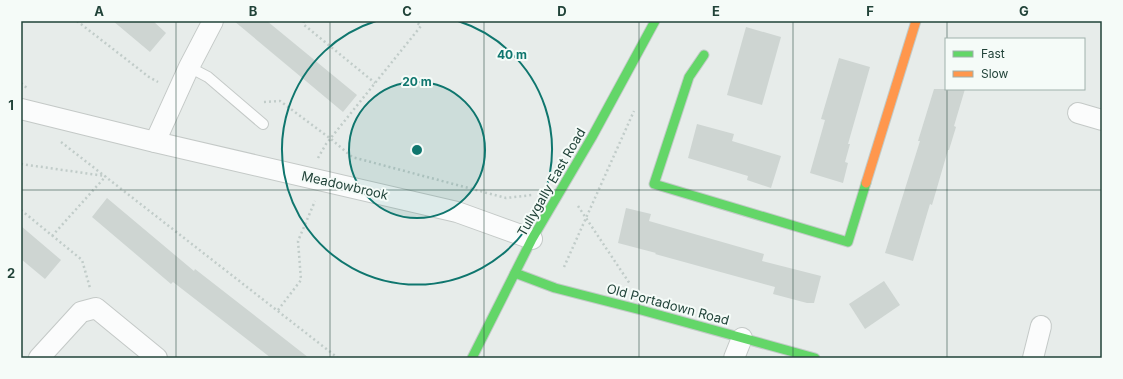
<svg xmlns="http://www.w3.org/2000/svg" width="1123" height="379" font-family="Inter,sans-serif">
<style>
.building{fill:#ced5d2}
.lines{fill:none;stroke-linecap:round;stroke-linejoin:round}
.lane-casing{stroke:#c4c9c7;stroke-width:12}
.street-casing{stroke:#c4c9c7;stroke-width:22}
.fast-casing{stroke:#c2cac7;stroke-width:11}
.slow-casing{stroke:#c2cac7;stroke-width:11}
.path{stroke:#c1ccc9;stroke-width:2.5;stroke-dasharray:2 3;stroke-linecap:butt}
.lane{stroke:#fbfcfc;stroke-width:10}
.street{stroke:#fbfcfc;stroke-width:20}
.fast{stroke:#63d668;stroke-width:9}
.slow{stroke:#ff974d;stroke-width:9}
.grid{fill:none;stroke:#214339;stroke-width:1;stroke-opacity:0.55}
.ring{fill:none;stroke:#0f766e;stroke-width:2}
.labels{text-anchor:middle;stroke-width:4;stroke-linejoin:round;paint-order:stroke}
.street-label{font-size:13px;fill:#214339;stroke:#f5fbf8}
.centre{fill:#0f766e;stroke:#f5fbf8;stroke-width:2}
.ring-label{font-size:12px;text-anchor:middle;font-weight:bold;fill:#0f766e;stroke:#f5fbf8;stroke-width:4;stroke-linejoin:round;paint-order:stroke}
.neatline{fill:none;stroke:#214339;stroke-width:1.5}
.grid-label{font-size:13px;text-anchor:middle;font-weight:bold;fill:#214339}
</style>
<rect width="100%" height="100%" fill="#e7ecea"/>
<g class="building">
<polygon points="113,21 153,21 166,33 150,52"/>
<polygon points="234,21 267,21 357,95 343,112"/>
<polygon points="746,27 781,37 762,105 727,95"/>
<polygon points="839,58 870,67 848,144 850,144 845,162 848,163 843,183 810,173 825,120 821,119"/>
<polygon points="934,89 965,89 954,126 956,127 949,150 948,150 932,205 930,204 913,261 885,253 909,176 920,141 918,141"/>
<polygon points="697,124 734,134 732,141 781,156 771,188 747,180 748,176 688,158"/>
<polygon points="107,198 194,271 195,269 309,358 271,358 173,282 171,284 92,217"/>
<polygon points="626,208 651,214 649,221 764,254 762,261 821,276 814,303 807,303 773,294 775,287 655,254 656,253 618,243"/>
<polygon points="21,226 61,260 45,279 21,259"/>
<polygon points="884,281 900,305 865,329 849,304"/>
</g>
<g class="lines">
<defs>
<polyline id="lane" points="189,67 208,77 263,124"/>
<g id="street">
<polyline points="21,109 155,142 457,212 532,239"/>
<polyline points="1078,113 1102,120"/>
<polyline points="155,142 189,67 213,21"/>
<polyline points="39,358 81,312 96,308 157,358"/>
<polyline points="734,358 742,338"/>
<polyline points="1033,358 1041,326"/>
</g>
<g id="fast">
<polyline points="704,55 689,77 654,184 848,242 866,183"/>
<polyline points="515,273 555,288 641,310 815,358"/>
<polyline points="472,358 532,239 592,137 655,21"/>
</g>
<polyline id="slow" points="866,183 916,21"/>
</defs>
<use href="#lane" class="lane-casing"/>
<use href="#street" class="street-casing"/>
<use href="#fast" class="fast-casing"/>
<use href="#slow" class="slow-casing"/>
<g class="path">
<polyline points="77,21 149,77 158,82"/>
<polyline points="304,21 303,24 375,83"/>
<polyline points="21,83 27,88"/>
<polyline points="264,102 280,101 331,139 352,157 506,198 532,195"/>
<polyline points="61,142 338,358"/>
<polyline points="318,158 326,144 421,26 415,21"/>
<polyline points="21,164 105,176"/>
<polyline points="578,206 630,284"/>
<polyline points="21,210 82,260 90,288"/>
<polyline points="52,236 106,176"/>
<polyline points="564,267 634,111"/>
<polyline points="278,310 301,280 298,241 315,201"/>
</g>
<use href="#lane" class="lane"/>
<use href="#street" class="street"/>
<use href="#fast" class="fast"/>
<use href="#slow" class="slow"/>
</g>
<path class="grid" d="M176 21V358M330 21V358M484 21V358M639 21V358M793 21V358M947 21V39M947 89V358M21 190H1102"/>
<circle cx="417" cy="150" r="68" fill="#0f766e" fill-opacity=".12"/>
<g class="ring">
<circle cx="417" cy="150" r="68"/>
<path d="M458 21A135 135 0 1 1 376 21"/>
</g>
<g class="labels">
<g class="street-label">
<text transform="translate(551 182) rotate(-60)" y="5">Tullygally East Road</text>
<text transform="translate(345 185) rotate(13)" y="5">Meadowbrook</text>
<text transform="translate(668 304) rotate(15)" y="5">Old Portadown Road</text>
</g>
</g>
<circle cx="417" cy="150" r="6" class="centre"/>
<g class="ring-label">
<text x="512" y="59">40 m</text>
<text x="417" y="86">20 m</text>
</g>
<rect width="1123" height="379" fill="none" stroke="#f5fbf8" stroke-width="44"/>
<rect x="945" y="38" width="140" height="52" fill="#f5fbf8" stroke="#a0b1ac"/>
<rect x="953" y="51" width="20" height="6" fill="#63d668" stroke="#a0b1ac"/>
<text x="981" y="58" font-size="12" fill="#214339">Fast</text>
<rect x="953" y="71" width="20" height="6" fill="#ff974d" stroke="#a0b1ac"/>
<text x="981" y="78" font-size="12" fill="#214339">Slow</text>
<rect x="22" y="22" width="1079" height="335" class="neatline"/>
<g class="grid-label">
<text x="99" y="16">A</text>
<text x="253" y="16">B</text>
<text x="407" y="16">C</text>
<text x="562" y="16">D</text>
<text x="716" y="16">E</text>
<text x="870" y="16">F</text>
<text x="1024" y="16">G</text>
<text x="11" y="110">1</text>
<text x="11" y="278">2</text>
</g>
</svg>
